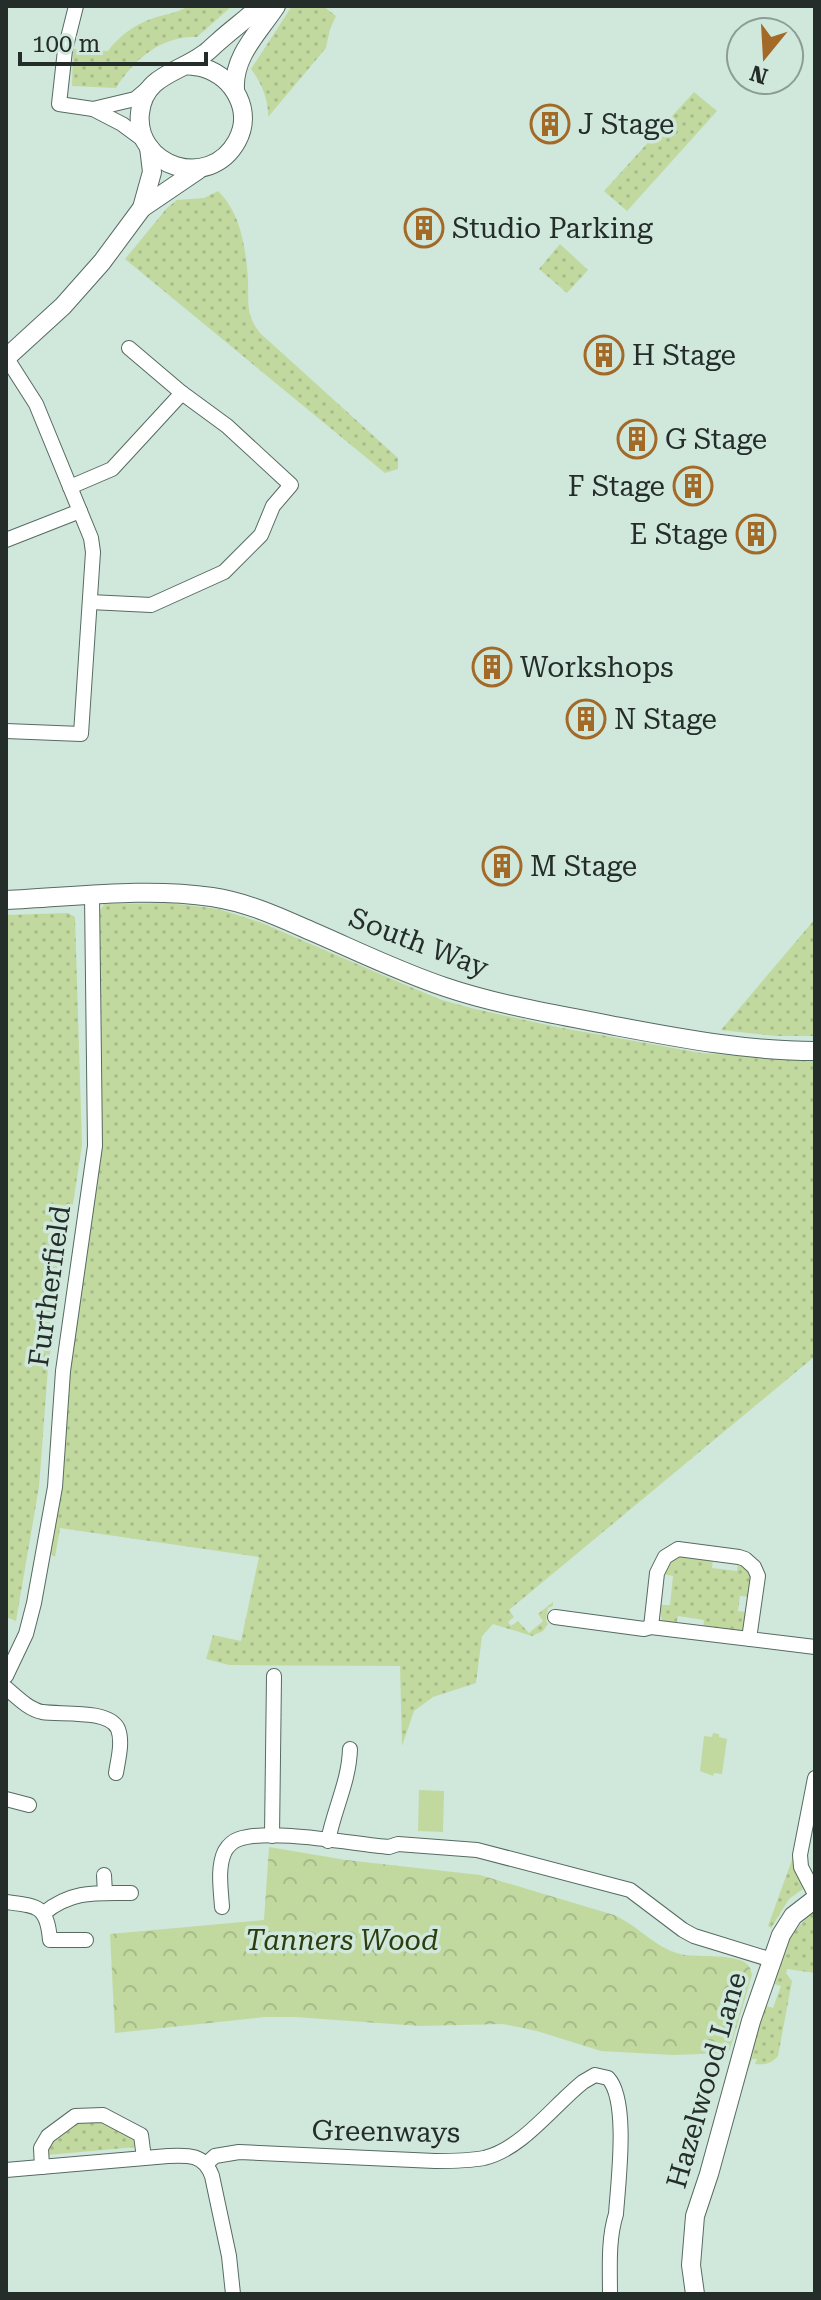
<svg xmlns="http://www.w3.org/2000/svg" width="821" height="2300" font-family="'Roboto Serif',serif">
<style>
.grass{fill:url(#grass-dots)}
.forest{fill:url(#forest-crowns)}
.pitch{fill:#c1d99f}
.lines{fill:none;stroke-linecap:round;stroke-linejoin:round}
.minor-casing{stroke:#566b61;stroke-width:16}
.tertiary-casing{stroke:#566b61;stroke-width:20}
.minor{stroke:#fff;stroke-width:14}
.tertiary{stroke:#fff;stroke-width:18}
.labels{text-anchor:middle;stroke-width:7;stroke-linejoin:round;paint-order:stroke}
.poi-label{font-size:28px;fill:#242d29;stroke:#d0e7dc;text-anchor:start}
.street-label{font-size:28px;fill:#242d29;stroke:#d0e7dc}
.park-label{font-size:28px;font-style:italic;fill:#2d3d0e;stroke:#d0e7dc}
</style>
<defs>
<pattern id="grass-dots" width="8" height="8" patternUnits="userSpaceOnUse" patternTransform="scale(2)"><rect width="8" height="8" fill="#c1d99f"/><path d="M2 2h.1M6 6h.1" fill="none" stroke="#a6bb89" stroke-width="1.8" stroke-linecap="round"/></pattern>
<pattern id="forest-crowns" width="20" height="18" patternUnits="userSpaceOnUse" patternTransform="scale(2)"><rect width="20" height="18" fill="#c1d99f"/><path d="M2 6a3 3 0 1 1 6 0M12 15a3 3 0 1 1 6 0" fill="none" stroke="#a6bb89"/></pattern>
</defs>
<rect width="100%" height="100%" fill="#d0e7dc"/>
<g class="grass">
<path d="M188 6H232L197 37C162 35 133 60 116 88L72 86 73 49 108 51C118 37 134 25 151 19 163 14 177 14 188 6Z"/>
<path d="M292 6H323L336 16 330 29 326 48 268 117C269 100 261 82 251 69Z"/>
<polygon points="694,92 717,111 627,211 604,191"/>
<path d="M218 191C241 213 246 249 248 280 249 303 245 314 260 333L398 458V469L385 473 125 259 167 208 177 200 204 198Z"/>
<polygon points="560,244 588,270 567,293 539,269"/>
<polygon points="169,903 219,909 262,923 408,986 442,1000 475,1009 557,1027 701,1053 793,1060 815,1060 814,1357 509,1610 514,1617 508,1622 511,1626 518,1621 529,1633 543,1621 538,1614 553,1602 553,1606 548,1608 546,1621 548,1624 543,1631 532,1636 493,1624 482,1636 476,1683 433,1697 414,1711 402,1746 400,1666 229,1665 206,1659 213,1635 241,1641 259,1557 60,1528 55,1557 48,1551 68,1371 99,1146 99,912 104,904"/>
<polygon points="68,913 75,917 82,1145 48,1368 39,1487 16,1621 6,1617 6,915"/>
<polygon points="815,919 815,1036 776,1036 721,1030"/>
<polygon points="678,1556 713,1559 712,1568 737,1571 738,1562 744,1565 753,1578 750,1597 740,1596 738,1611 748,1612 745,1628 741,1632 703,1629 704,1620 678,1616 676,1626 662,1620 659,1605 670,1605 673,1576 663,1574 668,1563"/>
<polygon points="793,1857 803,1889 789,1899 771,1928 768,1926"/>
<path d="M815 1910V1973L787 1969 786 1973 792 1981 778 2056C771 2064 765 2065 755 2064L757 2059H752L748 2070 743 2069 763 2005 773 2008 781 1986 771 1983C784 1947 786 1937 815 1910Z"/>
<path d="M103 2120 136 2138V2147L47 2155C48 2142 65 2126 77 2121 84 2118 96 2120 103 2120Z"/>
</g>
<path class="forest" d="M269 1847 346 1860 480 1875 614 1915C639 1926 658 1951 685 1955 699 1957 737 1954 747 1964 751 1968 751 1971 752 1975L730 2049 727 2053 673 2055 601 2051 537 2031 503 2024 420 2026 295 2017H265L115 2033 110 1934 264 1920Z"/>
<g class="pitch">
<polygon points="713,1733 719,1734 719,1737 727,1739 722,1774 714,1773 713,1776 700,1771 704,1736 712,1737"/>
<polygon points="419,1790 444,1791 443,1832 418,1831"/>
</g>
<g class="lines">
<defs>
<g id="minor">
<polyline points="76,6 65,50 59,104 93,109 122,124 145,141"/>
<polyline points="93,109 135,99 148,88"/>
<polyline points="70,487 112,469 182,393"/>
<polyline points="6,540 80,511"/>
<polyline points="90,602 151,605 224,572 261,535 273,506 291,485 227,426 182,393 129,348"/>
<polyline points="6,731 81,734 93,552 91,538 36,404 6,357"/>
<polyline points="555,1617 644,1629 651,1627"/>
<polyline points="749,1639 758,1576 754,1567 745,1559 739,1557 678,1549 665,1557 657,1573 651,1627 815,1647"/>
<polyline points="6,1676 26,1634 34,1603 55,1487 63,1371 95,1146 92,895"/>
<path d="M6 1688C17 1697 28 1709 42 1712 61 1715 109 1709 118 1729 123 1742 118 1760 116 1773"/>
<polyline points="815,1778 800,1855 801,1867 815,1894"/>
<polyline points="6,1799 29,1805"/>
<polyline points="272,1836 274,1676"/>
<path d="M328 1841C334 1809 349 1782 350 1749"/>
<polyline points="104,1875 105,1893"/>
<path d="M6 1902C37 1906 47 1905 50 1940H86"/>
<path d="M222 1907C221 1890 217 1867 225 1851 228 1846 233 1841 239 1839 271 1828 353 1844 389 1847L398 1844 477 1850 630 1890 683 1930 694 1936 772 1960"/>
<path d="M44 1913C72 1890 97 1893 131 1893"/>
<path d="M206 2164 215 2156 239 2152 435 2161C451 2161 468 2161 484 2158 522 2149 553 2106 583 2082L595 2075 608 2078C629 2100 618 2183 616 2214 608 2239 610 2268 610 2294"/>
<polyline points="42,2167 41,2148 48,2136 75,2116 103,2115 141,2135 144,2158"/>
<path d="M6 2170 168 2156C188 2155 204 2154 212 2176L229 2256 233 2294"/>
</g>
<g id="tertiary">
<path d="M186 65C192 66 199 66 204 68 235 78 253 112 237 141 209 192 134 166 140 113 144 75 179 73 204 54 209 51 213 46 218 42 232 29 247 19 260 6"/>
<path d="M235 89C233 56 259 32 276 6"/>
<polyline points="142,208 152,172 149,147"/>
<polyline points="6,358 63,306 102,262 142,208 198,170"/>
<path d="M6 900C74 897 145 887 212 897 245 902 275 915 304 928 351 948 397 971 445 987 498 1005 555 1014 610 1025 679 1038 745 1051 815 1051"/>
<polyline points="695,2294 691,2265 695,2216 709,2174 751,2021 781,1935 793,1916 815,1899"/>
</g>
</defs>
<use href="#minor" class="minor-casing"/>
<use href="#tertiary" class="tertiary-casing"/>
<use href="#minor" class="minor"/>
<use href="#tertiary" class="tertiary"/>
</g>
<defs>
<symbol id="building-ring" viewBox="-11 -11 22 22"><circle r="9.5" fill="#d0e7dc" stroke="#a26927" stroke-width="1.5"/><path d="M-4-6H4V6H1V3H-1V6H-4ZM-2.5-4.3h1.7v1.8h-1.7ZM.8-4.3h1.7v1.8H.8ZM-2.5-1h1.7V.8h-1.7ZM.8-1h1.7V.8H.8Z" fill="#a26927"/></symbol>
</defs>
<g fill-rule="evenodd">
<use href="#building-ring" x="528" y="102" width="44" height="44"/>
<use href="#building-ring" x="402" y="206" width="44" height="44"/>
<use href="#building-ring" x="582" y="333" width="44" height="44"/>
<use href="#building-ring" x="615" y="417" width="44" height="44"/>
<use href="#building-ring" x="671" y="464" width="44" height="44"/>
<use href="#building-ring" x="734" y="512" width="44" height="44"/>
<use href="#building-ring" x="470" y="645" width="44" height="44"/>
<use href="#building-ring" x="564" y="697" width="44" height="44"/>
<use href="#building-ring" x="480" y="844" width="44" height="44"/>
</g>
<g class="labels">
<g class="poi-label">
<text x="578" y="134">J Stage</text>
<text x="452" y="238">Studio Parking</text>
<text x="632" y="365">H Stage</text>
<text x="665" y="449">G Stage</text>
<text x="665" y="496" text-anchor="end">F Stage</text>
<text x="728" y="544" text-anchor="end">E Stage</text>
<text x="520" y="677">Workshops</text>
<text x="614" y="729">N Stage</text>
<text x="530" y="876">M Stage</text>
</g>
<g class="street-label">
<text transform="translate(419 942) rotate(21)" y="10">South Way</text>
<text transform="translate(49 1286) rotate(-82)" y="10">Furtherfield</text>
<text transform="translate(706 2080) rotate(-74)" y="10">Hazelwood Lane</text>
<text transform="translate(386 2131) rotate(1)" y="10">Greenways</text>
</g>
<g class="park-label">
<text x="342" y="1950">Tanners Wood</text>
</g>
</g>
<rect width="821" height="2300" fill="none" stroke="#242d29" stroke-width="16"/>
<g transform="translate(765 56) rotate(198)"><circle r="38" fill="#d0e7dc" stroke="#8b9d94" stroke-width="2"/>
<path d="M0-6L14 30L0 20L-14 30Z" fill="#a26927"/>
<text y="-12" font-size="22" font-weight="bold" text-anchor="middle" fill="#242d29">N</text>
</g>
<path d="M20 52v12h186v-12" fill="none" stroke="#242d29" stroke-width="4"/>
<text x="32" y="52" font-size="24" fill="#242d29" stroke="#d0e7dc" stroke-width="6" paint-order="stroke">100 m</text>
</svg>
